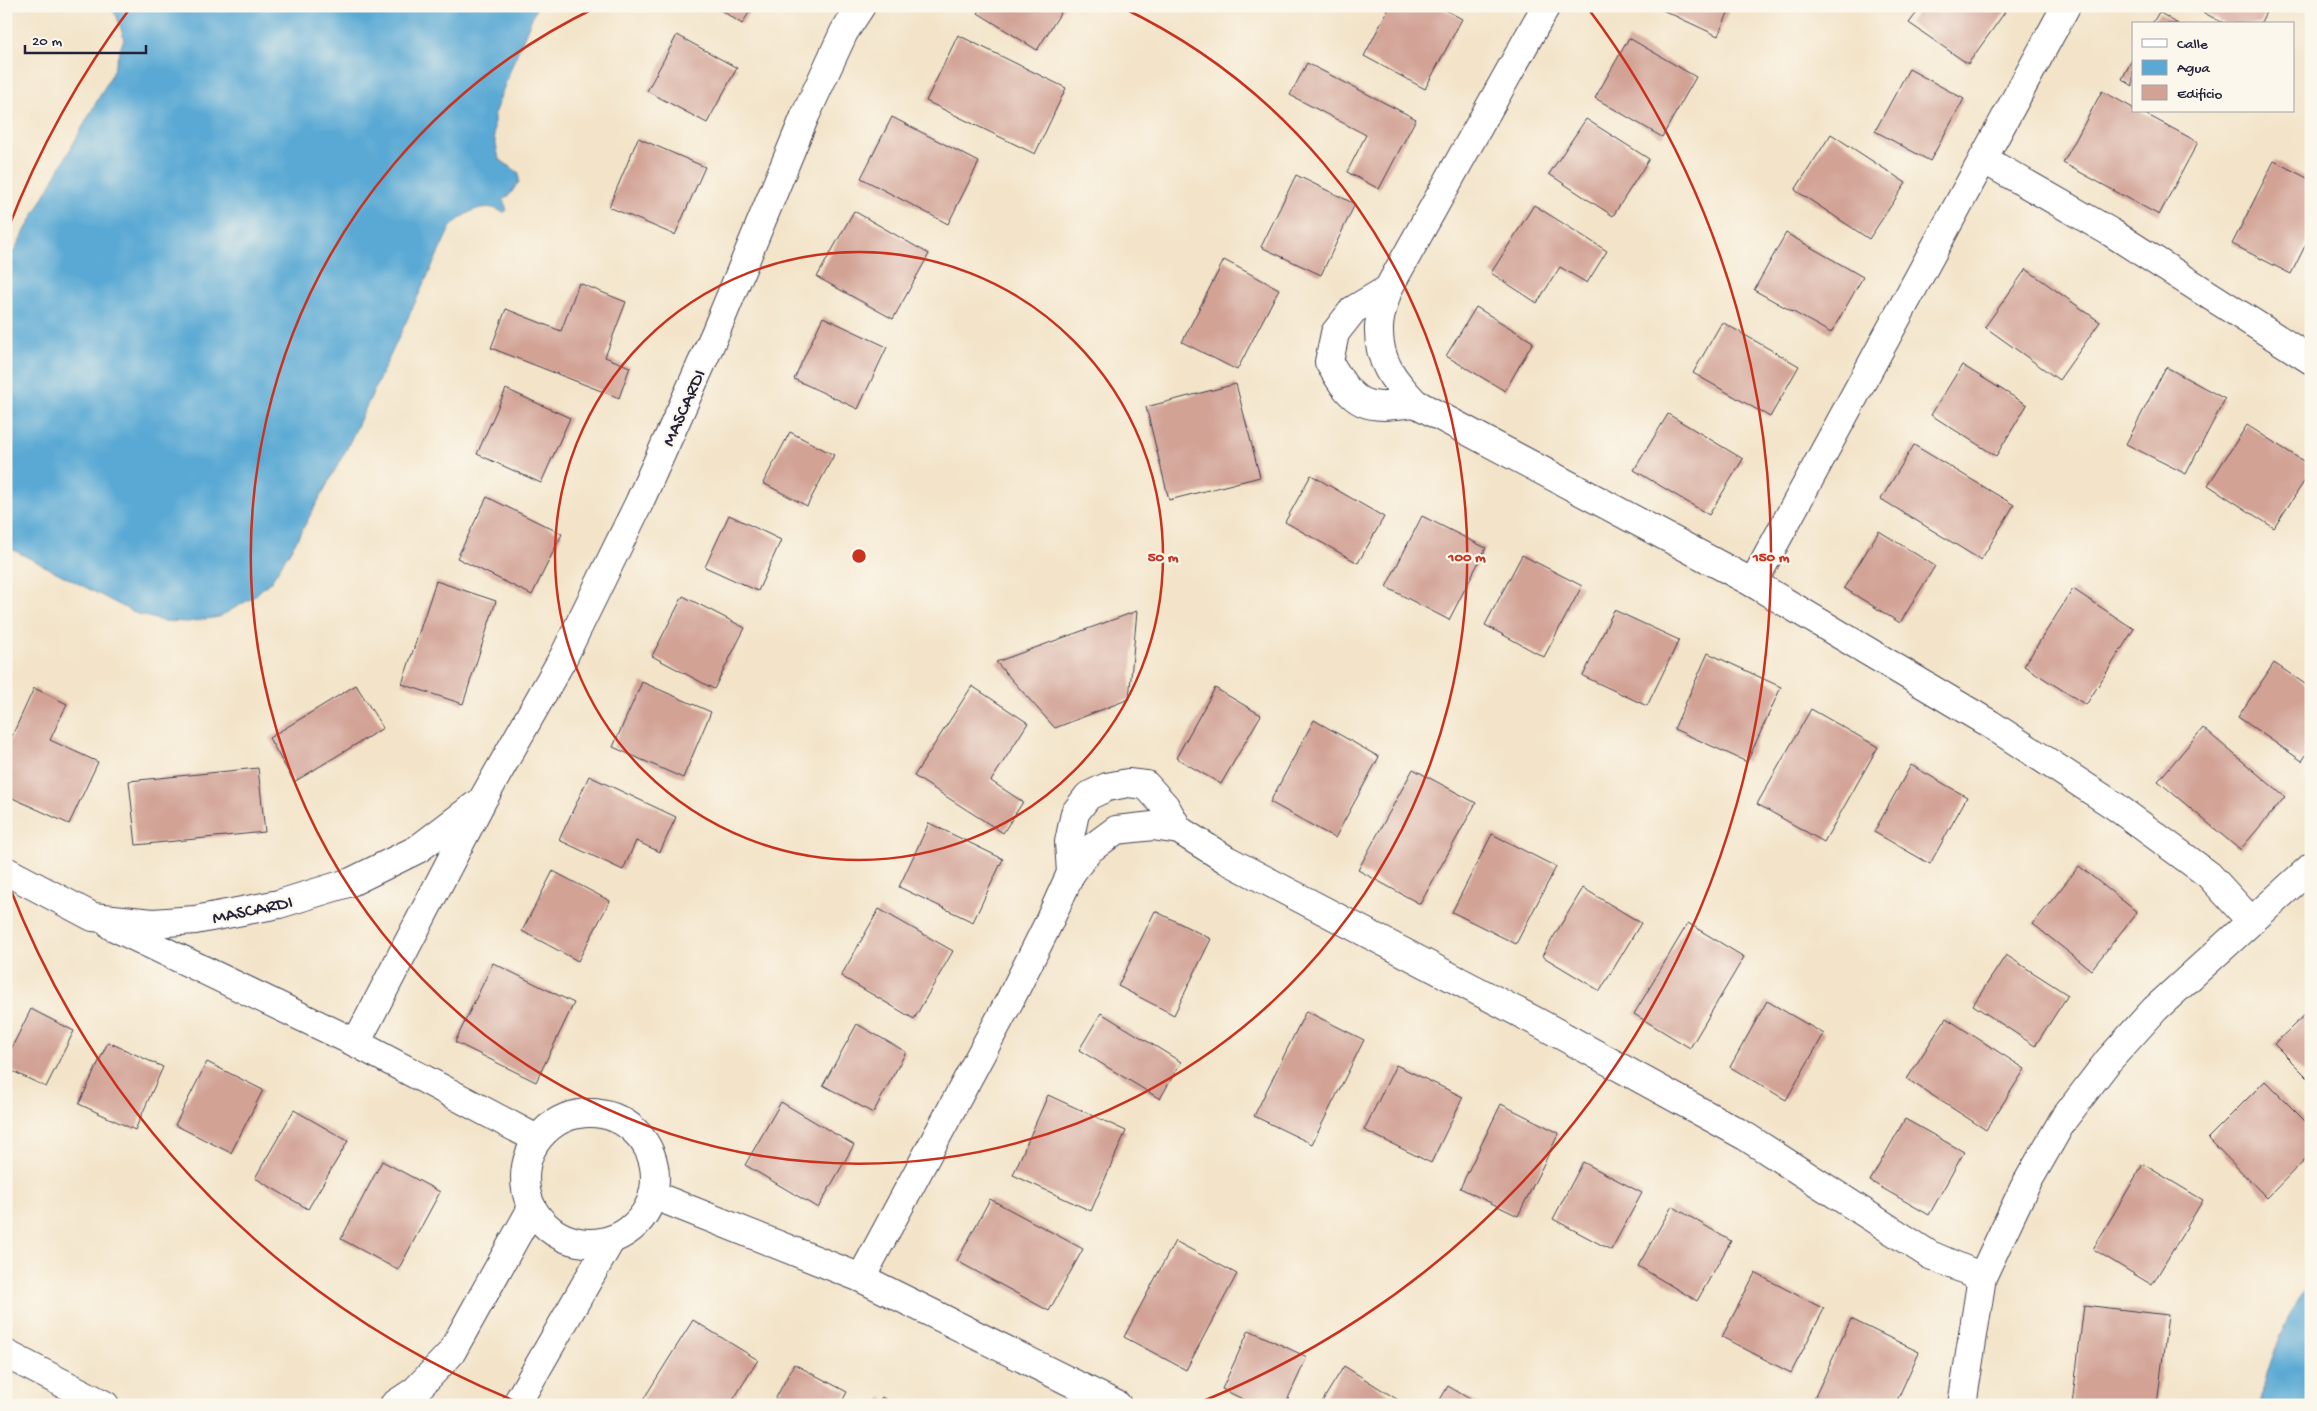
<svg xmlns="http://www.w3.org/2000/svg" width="2317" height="1411" font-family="'Gochi Hand',sans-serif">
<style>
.water{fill:#5aa9d4;stroke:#3e6688}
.building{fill:#d2a295}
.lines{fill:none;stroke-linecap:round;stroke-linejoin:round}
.minor-casing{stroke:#413f50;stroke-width:30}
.secondary-casing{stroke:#413f50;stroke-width:30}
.minor{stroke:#fff;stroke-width:28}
.secondary{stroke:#fff;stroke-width:28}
.ring{fill:none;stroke:#c8321e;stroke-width:2.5}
.labels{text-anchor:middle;stroke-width:4.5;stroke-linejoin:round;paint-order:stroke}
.street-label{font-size:19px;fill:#22223b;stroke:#fbf7ec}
.centre{fill:#c8321e;stroke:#fbf7ec;stroke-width:2.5}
.ring-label{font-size:15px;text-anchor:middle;font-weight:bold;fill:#c8321e;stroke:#fbf7ec;stroke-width:4.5;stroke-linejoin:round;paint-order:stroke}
</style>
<rect width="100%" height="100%" fill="#fbf7ec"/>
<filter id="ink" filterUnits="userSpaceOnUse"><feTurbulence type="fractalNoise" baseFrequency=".02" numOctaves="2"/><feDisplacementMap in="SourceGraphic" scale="10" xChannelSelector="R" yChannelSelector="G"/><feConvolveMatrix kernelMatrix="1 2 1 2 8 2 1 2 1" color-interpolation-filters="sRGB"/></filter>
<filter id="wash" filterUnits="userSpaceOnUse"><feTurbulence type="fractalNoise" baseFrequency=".0096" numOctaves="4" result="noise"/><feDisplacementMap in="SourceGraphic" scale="20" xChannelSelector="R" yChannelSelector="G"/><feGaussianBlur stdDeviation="1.12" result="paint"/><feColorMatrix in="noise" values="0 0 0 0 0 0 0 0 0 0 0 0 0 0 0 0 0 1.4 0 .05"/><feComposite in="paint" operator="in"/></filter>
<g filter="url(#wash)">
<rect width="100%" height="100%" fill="#f3e4c9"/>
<g class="water">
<path d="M110 6H537L513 63 494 114V135L499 159 519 173V182L508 197 503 199 507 210 505 212C500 212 498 209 493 208 476 205 461 216 450 228L346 450 295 543 271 581 252 598 219 617 188 622 162 621 135 613 6 546V265L112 74 124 38 117 17Z"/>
<path d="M2311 1278V1405H2259C2269 1359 2287 1318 2311 1278Z"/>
</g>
<g id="blocks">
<g class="building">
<polygon points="715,6 753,6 742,24"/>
<polygon points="983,6 1065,6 1037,50 978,13"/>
<polygon points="1390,6 1438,6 1462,19 1425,89 1364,56"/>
<polygon points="1654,6 1731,6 1718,36"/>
<polygon points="1922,6 1997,6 2005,12 1968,64 1909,23"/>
<polygon points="2191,6 2269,6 2260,24 2225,24"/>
<polygon points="2159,12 2178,24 2152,24"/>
<polygon points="677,35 737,68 707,123 647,91"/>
<polygon points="958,35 1066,88 1035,154 926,101"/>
<polygon points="1629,38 1696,77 1662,137 1595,98"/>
<polygon points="2133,58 2133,86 2122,79"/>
<polygon points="1307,63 1416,119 1379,189 1347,172 1366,135 1290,95"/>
<polygon points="1909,69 1964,99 1930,161 1875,131"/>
<polygon points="2102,91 2133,108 2133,111 2140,111 2198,142 2159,215 2063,163"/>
<polygon points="892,117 979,162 948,224 861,178"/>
<polygon points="1586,119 1649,159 1613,216 1549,174"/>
<polygon points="1831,134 1906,183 1869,239 1795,190"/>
<polygon points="638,138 705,167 675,235 609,207"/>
<polygon points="2274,161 2311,180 2311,234 2291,274 2232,244"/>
<polygon points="1296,175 1355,204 1321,275 1261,247"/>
<polygon points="1534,205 1607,251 1587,283 1560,267 1537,303 1491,273"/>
<polygon points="854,211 929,254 893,319 817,277"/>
<polygon points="1786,233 1863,277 1831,333 1754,290"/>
<polygon points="1224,260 1279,289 1237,370 1182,342"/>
<polygon points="2026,269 2100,322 2059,380 1985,327"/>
<polygon points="579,283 626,302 605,357 630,367 619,398 491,348 506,309 561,331"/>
<polygon points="1476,307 1533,342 1505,391 1446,356"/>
<polygon points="823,317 887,347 858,409 794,379"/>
<polygon points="1722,322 1799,366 1770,417 1693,373"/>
<polygon points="1962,365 2027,405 1996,456 1931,415"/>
<polygon points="2166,367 2225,399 2186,474 2126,444"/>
<polygon points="1236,384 1260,477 1169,500 1146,407"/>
<polygon points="506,389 570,418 541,483 477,454"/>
<polygon points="1668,414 1743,459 1709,515 1634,470"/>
<polygon points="2247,425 2311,466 2311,471 2274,528 2208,485"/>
<polygon points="790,432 834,455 807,506 763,483"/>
<polygon points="1914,445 2014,505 1981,560 1881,499"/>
<polygon points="1311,475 1384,517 1358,563 1285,522"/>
<polygon points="487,497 562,534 532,595 457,558"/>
<polygon points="729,515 781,540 758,591 705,567"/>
<polygon points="1422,516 1486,548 1449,620 1386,587"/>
<polygon points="1879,531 1935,566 1900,623 1844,588"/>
<polygon points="1522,555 1582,586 1544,657 1485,625"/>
<polygon points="436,581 496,601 463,704 402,684"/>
<polygon points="2073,589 2134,629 2086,705 2024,666"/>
<polygon points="683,596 745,628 714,689 652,656"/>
<polygon points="1614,610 1679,640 1647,706 1583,676"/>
<polygon points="1137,611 1129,699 1055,728 996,662"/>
<polygon points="1708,653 1781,687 1747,762 1674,729"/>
<polygon points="2274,663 2311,688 2311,748 2302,761 2238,717"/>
<polygon points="642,682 711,712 683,778 613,747"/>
<polygon points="356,685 383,728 294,782 269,738"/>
<polygon points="972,686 1028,723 991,781 1023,802 1003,833 914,776"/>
<polygon points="34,688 67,704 50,740 98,762 69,824 6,795 6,749"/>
<polygon points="1215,688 1261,715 1221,784 1176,758"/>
<polygon points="1811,709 1878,747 1824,842 1757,804"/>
<polygon points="1314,720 1379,757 1335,838 1270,802"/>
<polygon points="2203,728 2285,797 2240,850 2158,781"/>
<polygon points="1911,765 1967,797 1930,864 1874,832"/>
<polygon points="258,768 265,832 136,845 129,781"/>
<polygon points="1413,769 1476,803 1420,904 1358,870"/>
<polygon points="589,776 676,817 660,852 636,841 623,870 559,840"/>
<polygon points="929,823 1003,859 973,922 899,887"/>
<polygon points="1492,834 1556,867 1516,944 1452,912"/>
<polygon points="2079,866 2137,912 2091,970 2033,924"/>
<polygon points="553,871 610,901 578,961 522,931"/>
<polygon points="1583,888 1641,923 1600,991 1542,956"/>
<polygon points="879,909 953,951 914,1019 841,976"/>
<polygon points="1155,911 1211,939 1174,1015 1118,986"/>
<polygon points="1688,923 1744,957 1690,1048 1634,1014"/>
<polygon points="2006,955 2068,995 2035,1046 1973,1005"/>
<polygon points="493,963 574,1003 536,1082 455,1042"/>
<polygon points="1767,1001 1824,1034 1786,1100 1730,1067"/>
<polygon points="31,1009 74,1031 46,1087 6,1068 6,1059"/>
<polygon points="2311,1009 2311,1081 2274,1044"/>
<polygon points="1306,1011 1364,1040 1312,1144 1254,1116"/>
<polygon points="1101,1013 1181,1062 1160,1099 1079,1050"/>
<polygon points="1946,1018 2025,1069 1986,1130 1907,1079"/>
<polygon points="857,1024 906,1052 873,1113 823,1085"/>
<polygon points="108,1042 163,1067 135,1130 79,1104"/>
<polygon points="207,1062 263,1090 231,1153 175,1125"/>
<polygon points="1396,1065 1463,1097 1431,1163 1364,1130"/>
<polygon points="2265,1081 2311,1127 2311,1153 2267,1198 2208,1138"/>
<polygon points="1048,1095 1126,1131 1091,1211 1013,1175"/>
<polygon points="781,1102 854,1145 818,1208 745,1165"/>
<polygon points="1501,1104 1559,1133 1518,1216 1460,1188"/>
<polygon points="294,1110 348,1141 308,1209 255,1178"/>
<polygon points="1905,1119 1964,1152 1929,1215 1870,1181"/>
<polygon points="382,1161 440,1192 398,1270 341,1239"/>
<polygon points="1583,1162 1642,1193 1611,1250 1553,1219"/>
<polygon points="2143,1164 2203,1200 2152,1285 2093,1249"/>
<polygon points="990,1199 1083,1249 1049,1311 957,1261"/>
<polygon points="1672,1206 1731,1241 1697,1301 1638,1266"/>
<polygon points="1175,1241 1237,1274 1186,1370 1124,1337"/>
<polygon points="1755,1273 1824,1309 1791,1373 1722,1337"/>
<polygon points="2084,1305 2168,1315 2157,1405 2072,1405"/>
<polygon points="1851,1319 1919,1352 1895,1405 1815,1405 1812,1403"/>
<polygon points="693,1320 758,1360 730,1405 650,1405 643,1400"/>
<polygon points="1249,1330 1307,1357 1285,1405 1255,1405 1222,1389"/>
<polygon points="794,1364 847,1392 840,1405 772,1405"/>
<polygon points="1344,1366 1403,1403 1402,1405 1320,1405"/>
<polygon points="1448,1386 1480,1405 1437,1405"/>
<polygon points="882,1397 894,1405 877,1405"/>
</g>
</g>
</g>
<g filter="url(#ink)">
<use href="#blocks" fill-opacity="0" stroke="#413f50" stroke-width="1"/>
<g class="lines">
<defs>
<g id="minor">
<polyline points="1983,159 2112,233 2311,360"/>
<path d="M1388 289C1385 301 1379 315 1379 328 1378 361 1393 380 1415 403L1753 583 1990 724 2115 806 2209 875 2251 921"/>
<path d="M1415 403C1364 410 1355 407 1329 362L1335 333 1353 310 1388 289 1546 6"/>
<polyline points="1753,583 2066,6"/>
<polyline points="6,871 93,917 153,923 195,920 279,904 351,882 418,849 476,805"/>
<polyline points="1071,873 1089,850 1116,830 1153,826 1179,830 1227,860 1539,1023 1745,1136 1930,1255 1982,1277"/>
<polyline points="112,926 356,1043 537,1139"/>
<polyline points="356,1043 483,799 564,656 639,503 714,336 805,116 844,32 861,6"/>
<circle cx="590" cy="1178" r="65"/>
<polyline points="653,1195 861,1278 1117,1405"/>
<polyline points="861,1278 1011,998 1047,926 1071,873 1069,842 1075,813 1088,796 1107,787 1128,783 1146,785 1165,806 1179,830"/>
<polyline points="394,1405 415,1391 451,1353 532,1208"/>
<polyline points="516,1405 611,1240"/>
<polyline points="1962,1405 1982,1277 2024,1188 2063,1120 2108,1061 2155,1009 2311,867"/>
</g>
<polyline id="secondary" points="6,1354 105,1405"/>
</defs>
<use href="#minor" class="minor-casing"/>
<use href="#secondary" class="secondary-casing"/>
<use href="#minor" class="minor"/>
<use href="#secondary" class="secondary"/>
</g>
</g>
<g class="ring">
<circle cx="859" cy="556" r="304"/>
<path d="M1121 7A608 608 0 1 1 597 7"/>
<path d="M525 1405A912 912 0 0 1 8 883M8 229A912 912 0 0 1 131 7M1587 7A912 912 0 0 1 1193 1405"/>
</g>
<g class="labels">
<g class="street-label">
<text transform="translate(682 407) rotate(-66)" y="7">MASCARDI</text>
<text transform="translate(252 908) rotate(-12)" y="7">MASCARDI</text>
</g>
</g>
<circle cx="859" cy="556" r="8" class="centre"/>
<g class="ring-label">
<text x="1163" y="561">50 m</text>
<text x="1467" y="561">100 m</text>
<text x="1771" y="561">150 m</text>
</g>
<rect width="2317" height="1411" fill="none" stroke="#fbf7ec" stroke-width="25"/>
<rect x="2132" y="22" width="162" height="90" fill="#fbf7ec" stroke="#a4a2a5"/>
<rect x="2142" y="39" width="25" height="8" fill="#ffffff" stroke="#a4a2a5"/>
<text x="2177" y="48" font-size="15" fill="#22223b">Calle</text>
<rect x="2142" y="60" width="25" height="15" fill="#5aa9d4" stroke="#a4a2a5"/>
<text x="2177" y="72" font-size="15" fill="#22223b">Agua</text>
<rect x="2142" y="85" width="25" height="15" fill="#d2a295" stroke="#a4a2a5"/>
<text x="2177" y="98" font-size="15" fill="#22223b">Edificio</text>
<path d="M25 45v8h121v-8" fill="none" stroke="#22223b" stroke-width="2.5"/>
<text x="32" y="45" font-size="15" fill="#22223b" stroke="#fbf7ec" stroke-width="4" paint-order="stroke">20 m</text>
</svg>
